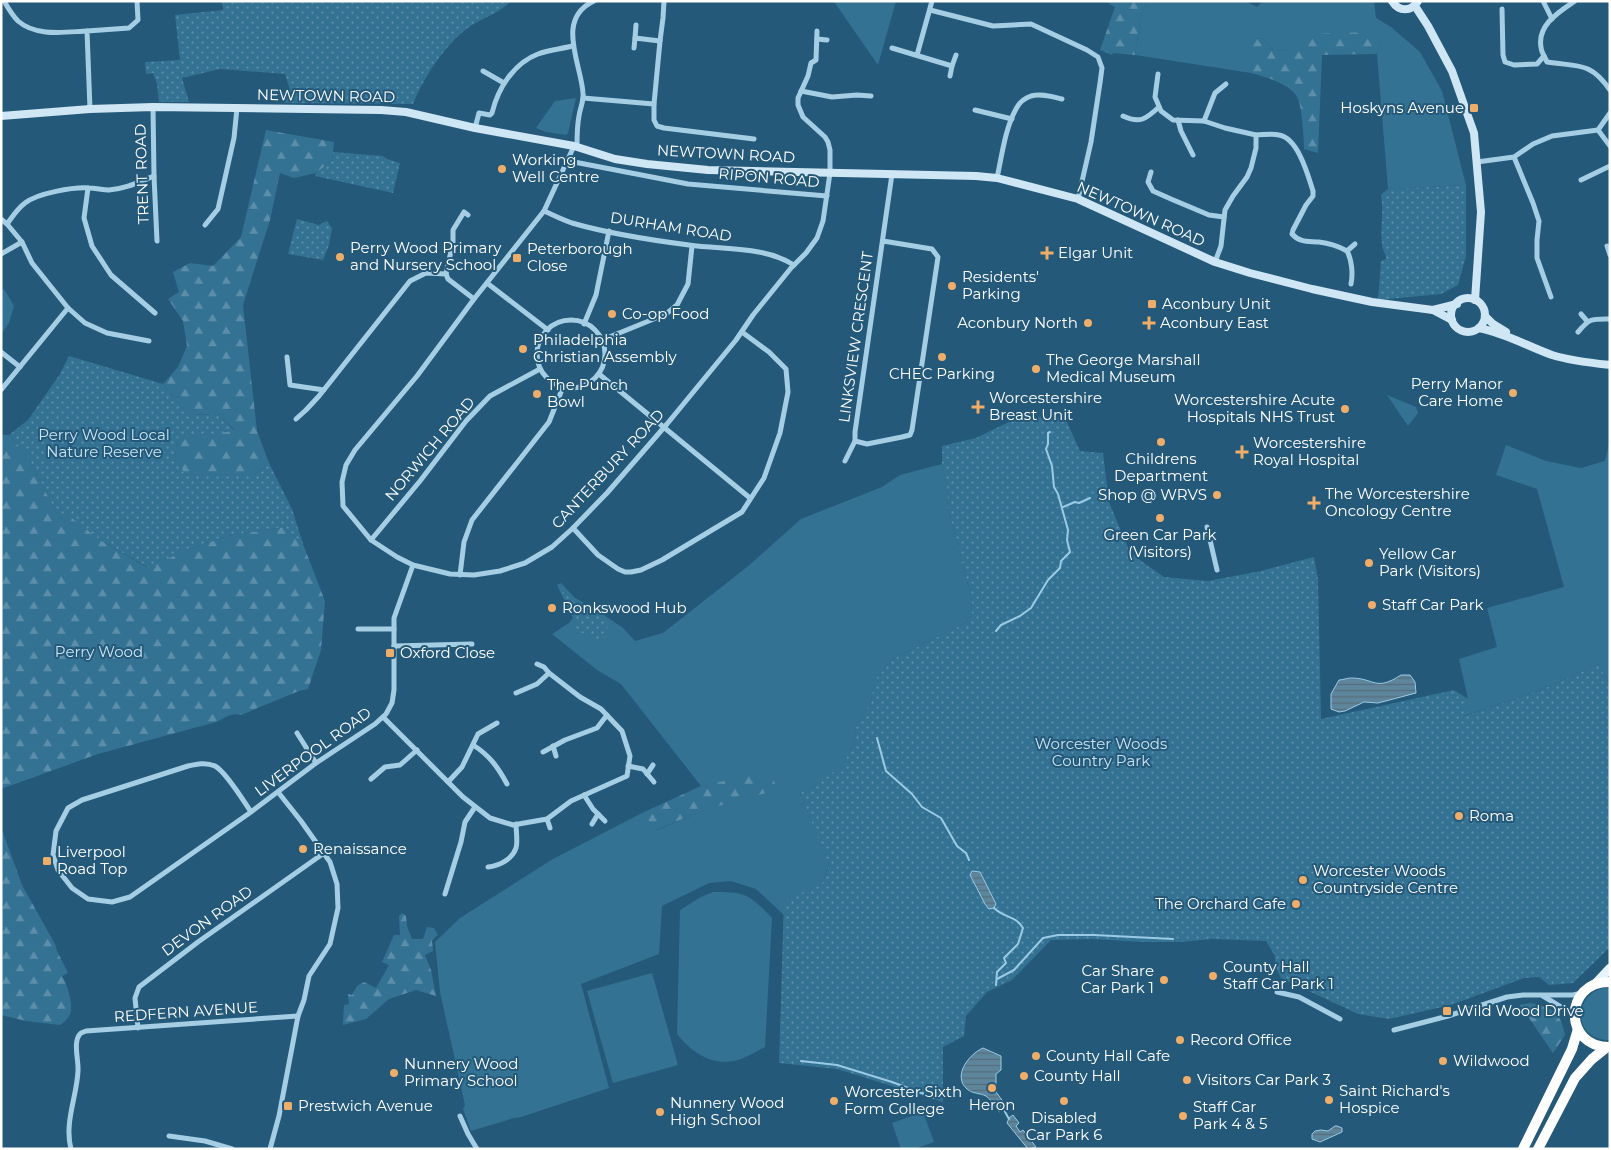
<svg xmlns="http://www.w3.org/2000/svg" width="1611" height="1150" font-family="Montserrat,sans-serif">
<style>
.grass{fill:#347294}
.forest{fill:url(#forest-firs)}
.park{fill:url(#park-dots)}
.water{fill:url(#water-rules);stroke:#9acbe5}
.lines{fill:none;stroke-linecap:round;stroke-linejoin:round}
.stream{stroke:#9acbe5;stroke-width:2}
.street{stroke:#a5cee4;stroke-width:5}
.secondary{stroke:#cfe6f4;stroke-width:8}
.primary{stroke:#e5f3fc;stroke-width:9}
.highway{stroke:#fff;stroke-width:10}
.poi-dot{fill:#eeae69;stroke:#245979;stroke-width:2}
.labels{text-anchor:middle;stroke-width:4;stroke-linejoin:round;paint-order:stroke}
.street-label{font-size:15px;fill:#fff;stroke:#245979}
.poi-label{font-size:15px;fill:#fff;stroke:#245979;text-anchor:start}
.park-label{font-size:15px;fill:#c8e4f3;stroke:#245979}
</style>
<defs>
<pattern id="forest-firs" width="22" height="20" patternUnits="userSpaceOnUse" patternTransform="scale(1.25)"><rect width="22" height="20" fill="#347294"/><path d="M5 1l3.5 6h-7zM16 11l3.5 6h-7z" fill="#5d8ea9"/></pattern>
<pattern id="park-dots" width="8" height="8" patternUnits="userSpaceOnUse" patternTransform="scale(1.25)"><rect width="8" height="8" fill="#347294"/><path d="M2 2h.1M6 6h.1" fill="none" stroke="#5d8ea9" stroke-width="1.8" stroke-linecap="round"/></pattern>
<pattern id="water-rules" width="6" height="5" patternUnits="userSpaceOnUse" patternTransform="scale(1.25)"><rect width="6" height="5" fill="#5d859c"/><path d="M0 2.5h6" fill="none" stroke="#566e7c"/></pattern>
</defs>
<rect width="100%" height="100%" fill="#245979"/>
<g class="grass">
<polygon points="830,1 896,1 878,65 835,3"/>
<polygon points="1147,1 1245,1 1257,7 1263,1 1374,1 1376,18 1391,27 1420,52 1442,91 1466,185 1388,189 1377,54 1381,40 1304,44 1293,50 1274,51 1262,38 1254,39 1251,73 1135,55 1141,16"/>
<polygon points="576,98 568,133 566,135 546,132 536,128 555,101"/>
<polygon points="4,289 14,306 9,323 1,334 1,291"/>
<polygon points="1387,395 1416,407 1418,413 1408,426"/>
<polygon points="1610,440 1610,685 1598,664 1541,690 1463,716 1468,699 1459,659 1497,647 1487,608 1564,587 1537,489 1496,475 1506,445 1546,461 1581,468 1605,461"/>
<polygon points="942,464 947,486 948,508 971,596 972,614 965,623 893,659 874,681 871,703 854,729 855,740 843,766 814,786 800,793 829,864 822,884 785,900 784,915 756,889 731,881 709,883 662,906 659,954 581,984 609,1088 521,1117 514,1118 471,1131 463,1109 465,1105 440,992 435,942 460,918 553,859 642,813 657,830 704,810 771,772 701,786 621,684 597,670 552,634 569,623 573,618 557,585 561,583 575,598 592,607 623,628 635,641 663,633 747,567 801,519 882,487 900,475"/>
<path d="M713 892C746 892 749 894 772 918L765 1047C757 1051 749 1056 741 1059 715 1068 693 1054 677 1034L680 910 701 897Z"/>
<polygon points="652,973 678,1065 613,1083 587,991"/>
<path d="M1603 988H1610V1040C1575 1041 1570 998 1603 988Z"/>
<polygon points="923,1112 934,1142 914,1149 901,1149 892,1123"/>
</g>
<g class="forest">
<polygon points="1105,1 1147,1 1141,16 1135,55 1113,53 1112,55 1100,50 1115,7"/>
<path d="M1367 32 1381 40 1377 54 1322 55 1318 153 1304 149C1304 137 1302 109 1298 99 1292 84 1265 77 1251 73L1253 39 1262 38 1274 51C1294 50 1299 50 1312 34Z"/>
<polygon points="266,130 334,142 332,161 316,173 294,178 280,173 270,220 243,305 257,431 269,463 255,474 185,474 175,460 177,438 235,430 219,415 188,414 163,384 178,367 187,346 183,321 168,299 179,292 173,272 190,263 213,266 241,237"/>
<path d="M1 435H9L28 457 56 512 68 514 100 540 148 568 188 549 228 536 283 527 303 544 325 601 321 650 308 689 299 691 241 715C231 712 225 718 216 722L98 754 1 789Z"/>
<polygon points="771,771 777,790 704,810 656,830 642,813 701,786"/>
<path d="M1 827 22 885 55 944 57 951 68 973 62 976C67 984 75 1007 69 1016 67 1020 63 1023 60 1025L26 1021 1 1015Z"/>
<polygon points="402,913 406,916 407,926 412,939 423,939 427,927 434,928 438,935 432,940 433,951 425,955 431,970 436,996 416,990 389,999 366,1019 343,1025 344,1005 349,1004 348,994 352,995 357,986 364,982 376,988 389,965 382,962 394,935 400,935 399,916"/>
<path d="M1530 1003C1553 1008 1560 1011 1565 1035L1553 1053 1520 1005Z"/>
</g>
<g class="park">
<path d="M222 1H511C500 12 486 17 472 25 447 41 424 77 413 104L284 103 290 90 285 74 220 69 182 78 189 102H159L157 84 153 73 146 74 145 62 180 60 175 15 223 10Z"/>
<polygon points="333,152 383,156 387,159 400,163 393,193 315,176 316,173 332,161"/>
<path d="M1466 185V256L1458 285 1441 294 1378 300 1381 261 1386 259C1386 253 1382 250 1382 244 1380 228 1384 212 1381 195L1388 189Z"/>
<polygon points="297,219 319,225 327,221 332,228 329,245 323,260 288,254"/>
<polygon points="69,356 163,384 188,414 219,415 235,431 177,438 175,460 185,474 255,474 269,463 292,509 303,544 283,527 228,536 188,549 149,568 100,540 68,515 56,512 28,457 9,435 28,420 60,374"/>
<polygon points="1019,417 1065,418 1080,451 1103,453 1109,502 1130,553 1164,577 1208,581 1261,571 1314,557 1318,579 1321,719 1454,690 1468,699 1464,716 1541,690 1598,664 1610,685 1610,947 1607,950 1573,983 1549,985 1539,977 1524,978 1451,1005 1389,1019 1358,1014 1281,978 1275,966 1275,956 1266,941 1212,939 1181,942 1143,942 1093,939 1051,940 1012,980 987,992 966,1016 964,1036 943,1047 943,1102 837,1069 779,1063 784,900 822,884 829,865 800,793 814,786 843,765 855,740 854,729 871,703 874,681 893,659 965,623 972,614 971,596 948,508 947,486 942,464 942,446 976,438"/>
<path d="M565 591C579 603 595 611 609 621L605 636 606 639 603 641 572 629 575 622 574 618 562 593Z"/>
</g>
<g class="water">
<path d="M1401 675H1410L1415 682 1416 693 1378 703 1364 702 1345 711 1339 712 1331 709V694L1339 680C1343 680 1347 678 1351 678 1375 678 1375 692 1401 675Z"/>
<polygon points="972,871 980,872 996,904 994,908 989,909 985,904 970,875"/>
<path d="M983 1048 1001 1056V1070L996 1074V1092L1007 1107 999 1112C995 1108 991 1099 986 1096 980 1093 973 1094 967 1089 952 1076 969 1054 983 1048Z"/>
<polygon points="1013,1115 1019,1123 1016,1126 1020,1132 1023,1130 1036,1147 1028,1149 1007,1123 1009,1118"/>
<polygon points="1335,1126 1337,1126 1342,1128 1342,1132 1320,1142 1312,1139 1312,1134 1315,1131 1321,1130 1328,1131"/>
</g>
<g class="lines">
<g class="stream">
<polyline points="1063,507 1075,502 1079,503 1090,498"/>
<polyline points="996,631 1001,625 1020,616 1031,608 1048,580 1060,568 1061,561 1070,552 1067,540 1068,530 1058,494 1054,487 1052,466 1046,449 1048,444 1048,433 1050,432"/>
<polyline points="877,738 886,771 912,794 922,807 941,818 957,846 966,853 969,860"/>
<path d="M994 908C1004 918 1015 915 1023 928L1018 944 1004 958 1006 963 997 972 996 985"/>
<polyline points="997,979 1014,970 1043,938 1058,935 1094,935 1173,939"/>
<polyline points="801,1061 837,1065 892,1082 935,1098"/>
<polyline points="1004,1110 1009,1119"/>
</g>
<g class="street">
<path d="M4 1C8 8 12 15 18 21 36 37 65 32 87 31"/>
<polyline points="1543,1 1552,19"/>
<path d="M1575 1C1559 12 1537 25 1541 47 1541 52 1545 57 1547 62 1578 67 1590 61 1610 90"/>
<polyline points="1502,9 1503,55 1505,62 1514,65 1537,64 1544,56"/>
<polyline points="930,10 993,26 1031,24 1087,50 1098,57 1102,68 1100,83 1091,142 1078,199"/>
<polyline points="635,38 636,25"/>
<polyline points="817,39 827,40"/>
<polyline points="634,48 635,38 660,41"/>
<polyline points="892,48 952,66 950,76"/>
<polyline points="917,55 932,1"/>
<polyline points="952,66 956,55"/>
<polyline points="483,71 504,83"/>
<polyline points="1158,74 1155,97 1161,111 1173,120 1204,121 1225,128 1256,135 1256,148 1251,168 1247,177 1233,196 1225,210 1221,246 1215,262"/>
<polyline points="801,91 832,97 857,95 871,96"/>
<polyline points="583,98 654,104 660,41 663,18 664,1"/>
<polyline points="654,104 654,120 657,126 664,128 754,139"/>
<polyline points="153,107 154,176 157,241"/>
<polyline points="90,109 87,31 129,28 138,20 137,1"/>
<polyline points="975,110 1012,119"/>
<path d="M1123 116C1140 124 1146 119 1159 107"/>
<polyline points="1178,120 1181,131 1193,155"/>
<polyline points="1204,121 1215,93 1226,84"/>
<path d="M475 128 479 113 490 115 492 113C498 88 514 63 538 54 549 50 561 49 572 46"/>
<polyline points="1598,130 1610,146"/>
<path d="M1256 135C1263 135 1272 133 1279 135 1298 138 1308 175 1313 191V196L1306 205 1293 230 1292 234C1300 243 1309 241 1319 242 1328 243 1340 247 1347 251 1352 260 1353 274 1351 284"/>
<polyline points="574,146 544,211 474,299 417,376 355,450 346,465 342,482 343,506 371,540 397,557 413,565 450,574 474,575 500,571 525,563 552,547 573,528 607,493 667,424 736,340 753,315 791,268 806,253 817,238 823,221 830,173 830,150 828,142 825,137 803,117 798,105 798,98 808,76 811,63 816,60 817,31"/>
<path d="M577 147C577 137 577 126 579 116 580 108 584 101 583 93 581 63 555 19 594 1"/>
<polyline points="1514,157 1533,203 1539,221 1537,240 1537,258 1551,297"/>
<polyline points="569,161 688,184 827,196"/>
<polyline points="1477,162 1514,157 1533,144 1552,136 1598,130 1610,113"/>
<polyline points="1151,172 1148,182 1153,191 1171,199 1209,215 1224,217"/>
<path d="M997 178C1002 155 1005 129 1016 109 1019 103 1025 98 1031 96 1041 93 1053 97 1062 99"/>
<polyline points="1581,180 1610,166"/>
<polyline points="88,188 84,218 92,246 111,275 155,313"/>
<path d="M544 211C553 215 563 220 572 223 610 234 650 240 689 245 724 250 764 246 794 265"/>
<polyline points="1,219 7,224 22,242 32,263 68,308 85,323 107,333 149,341"/>
<path d="M7 224C13 216 17 209 25 203 38 193 73 187 89 188 96 188 102 190 109 190 125 189 139 182 154 176"/>
<polyline points="205,225 218,209 234,138 237,108"/>
<polyline points="883,241 932,249 938,257 912,430 910,435 902,437 867,444 855,441 855,432 892,174"/>
<polyline points="1607,246 1610,255"/>
<polyline points="1347,251 1355,244"/>
<polyline points="1,254 22,242"/>
<polyline points="446,274 453,242 453,230 464,212 468,215"/>
<polyline points="487,283 548,330"/>
<polyline points="1581,314 1587,321"/>
<circle cx="571" cy="354" r="34"/>
<polyline points="584,324 596,295 609,231"/>
<path d="M1578 332C1590 318 1591 319 1610 319"/>
<polyline points="602,340 666,314 677,305 688,284 692,246"/>
<polyline points="1,352 20,367"/>
<polyline points="287,357 290,385 324,390"/>
<polyline points="599,374 750,498"/>
<polyline points="1,390 68,308"/>
<polyline points="296,419 306,410 319,396 410,281 426,273 446,274 448,279 474,299"/>
<polyline points="845,461 855,441"/>
<polyline points="1207,527 1217,570"/>
<polyline points="573,528 598,555 618,569 625,572 631,572 641,570 662,560 742,512 764,478 780,433 788,392 786,369 769,352 742,332"/>
<polyline points="371,540 420,481 466,421 490,396 540,369"/>
<polyline points="460,575 464,542 472,520 549,422 563,387"/>
<polyline points="358,629 394,629"/>
<polyline points="394,646 472,644"/>
<polyline points="516,693 537,684 549,673"/>
<polyline points="383,717 463,797 490,818 513,825 547,819 571,801 627,776 630,756 622,731 601,709 580,697 549,673 544,667 537,664"/>
<polyline points="297,733 316,763"/>
<path d="M473 745C489 755 498 767 507 784"/>
<polyline points="553,746 556,756"/>
<polyline points="543,752 565,740 597,728 607,715"/>
<polyline points="628,766 643,769 654,782"/>
<polyline points="647,774 653,765"/>
<polyline points="371,779 385,767 400,765 417,750"/>
<polyline points="448,782 462,767 478,734 497,723"/>
<polyline points="584,795 593,809 605,821"/>
<path d="M251 812C243 800 226 772 215 766 206 762 197 764 188 766L82 800 68 808 56 831 53 855 58 870 72 888 88 899 112 902 130 897 251 812 316 763 375 724 386 714 392 703 394 690V618L413 565"/>
<polyline points="547,819 550,828"/>
<polyline points="592,824 598,814"/>
<path d="M488 867C498 866 512 860 516 848 518 842 516 831 516 824"/>
<polyline points="445,894 461,842 465,822 475,807"/>
<polyline points="1277,992 1299,997 1340,1019"/>
<polyline points="1543,996 1574,1015"/>
<polyline points="138,1028 135,998 139,987 198,942 324,853"/>
<polyline points="1394,1030 1448,1016 1507,997 1523,995 1573,995 1582,993"/>
<polyline points="460,1116 468,1134 477,1149"/>
<polyline points="169,1136 205,1141 232,1149"/>
<path d="M71 1149C64 1123 77 1096 78 1071 79 1060 72 1041 81 1033L86 1031 298 1016"/>
<polyline points="270,1149 279,1116 298,1016 304,1000 309,976 330,944 338,908 337,884 330,862 301,821 278,792"/>
</g>
<g class="secondary">
<path d="M1392 1C1399 12 1411 12 1418 1"/>
<polyline points="1415,6 1428,26 1452,71 1474,133 1481,212 1475,300"/>
<polyline points="1,116 90,109 153,107 381,110 406,112 475,128 574,146 615,159 647,164 708,170 976,176 997,178 1078,199 1215,262 1250,273 1312,289 1372,302 1433,310 1452,320"/>
<circle cx="1468" cy="315" r="17"/>
<polyline points="1433,310 1457,304"/>
<polyline points="1485,316 1493,324 1506,332"/>
<path d="M1479 328C1505 333 1527 346 1552 355 1571 361 1591 363 1610 365"/>
</g>
<polyline class="primary" points="1595,984 1610,968"/>
<g class="highway">
<path d="M1610 982C1563 981 1563 1048 1610 1047"/>
<polyline points="1523,1149 1572,1049 1578,1029"/>
<polyline points="1538,1149 1575,1078 1592,1059 1607,1047"/>
</g>
</g>
<g class="poi-dot">
<rect x="1469" y="103" width="10" height="10" rx="2.5"/>
<circle cx="502" cy="169" r="5"/>
<path d="M1044.5 245.5h5v5h5v5h-5v5h-5v-5h-5v-5h5z"/>
<circle cx="340" cy="257" r="5"/>
<rect x="512" y="253" width="10" height="10" rx="2.5"/>
<circle cx="952" cy="286" r="5"/>
<rect x="1147" y="299" width="10" height="10" rx="2.5"/>
<circle cx="612" cy="314" r="5"/>
<circle cx="1088" cy="323" r="5"/>
<path d="M1146.5 315.5h5v5h5v5h-5v5h-5v-5h-5v-5h5z"/>
<circle cx="523" cy="349" r="5"/>
<circle cx="942" cy="357" r="5"/>
<circle cx="1036" cy="369" r="5"/>
<circle cx="1513" cy="393" r="5"/>
<circle cx="537" cy="394" r="5"/>
<path d="M975.5 399.5h5v5h5v5h-5v5h-5v-5h-5v-5h5z"/>
<circle cx="1345" cy="409" r="5"/>
<circle cx="1161" cy="442" r="5"/>
<path d="M1239.5 444.5h5v5h5v5h-5v5h-5v-5h-5v-5h5z"/>
<circle cx="1217" cy="495" r="5"/>
<path d="M1311.5 495.5h5v5h5v5h-5v5h-5v-5h-5v-5h5z"/>
<circle cx="1160" cy="518" r="5"/>
<circle cx="1369" cy="563" r="5"/>
<circle cx="1372" cy="605" r="5"/>
<circle cx="552" cy="608" r="5"/>
<rect x="385" y="648" width="10" height="10" rx="2.5"/>
<circle cx="1459" cy="816" r="5"/>
<circle cx="303" cy="849" r="5"/>
<rect x="42" y="856" width="10" height="10" rx="2.5"/>
<circle cx="1303" cy="880" r="5"/>
<circle cx="1296" cy="904" r="5"/>
<circle cx="1213" cy="976" r="5"/>
<circle cx="1164" cy="980" r="5"/>
<rect x="1442" y="1006" width="10" height="10" rx="2.5"/>
<circle cx="1180" cy="1040" r="5"/>
<circle cx="1036" cy="1056" r="5"/>
<circle cx="1443" cy="1061" r="5"/>
<circle cx="394" cy="1073" r="5"/>
<circle cx="1024" cy="1076" r="5"/>
<circle cx="1187" cy="1080" r="5"/>
<circle cx="992" cy="1088" r="5"/>
<circle cx="1329" cy="1100" r="5"/>
<circle cx="834" cy="1101" r="5"/>
<circle cx="1064" cy="1101" r="5"/>
<rect x="283" y="1101" width="10" height="10" rx="2.5"/>
<circle cx="660" cy="1112" r="5"/>
<circle cx="1183" cy="1116" r="5"/>
</g>
<g class="labels">
<g class="street-label">
<text transform="translate(326 96) rotate(1)" y="5">NEWTOWN ROAD</text>
<text transform="translate(726 154) rotate(3)" y="5">NEWTOWN ROAD</text>
<text transform="translate(142 174) rotate(-92)" y="5">TRENT ROAD</text>
<text transform="translate(769 178) rotate(5)" y="5">RIPON ROAD</text>
<text transform="translate(1141 214) rotate(24)" y="5">NEWTOWN ROAD</text>
<text transform="translate(671 227) rotate(9)" y="5">DURHAM ROAD</text>
<text transform="translate(856 337) rotate(-82)" y="5">LINKSVIEW CRESCENT</text>
<text transform="translate(430 449) rotate(-50)" y="5">NORWICH ROAD</text>
<text transform="translate(608 469) rotate(-47)" y="5">CANTERBURY ROAD</text>
<text transform="translate(313 752) rotate(-36)" y="5">LIVERPOOL ROAD</text>
<text transform="translate(207 921) rotate(-36)" y="5">DEVON ROAD</text>
<text transform="translate(186 1012) rotate(-4)" y="5">REDFERN AVENUE</text>
</g>
<g class="poi-label">
<text x="1464" y="113" text-anchor="end">Hoskyns Avenue</text>
<text x="512" y="165">Working<tspan x="512" dy="17">Well Centre</tspan></text>
<text x="350" y="253">Perry Wood Primary<tspan x="350" dy="17">and Nursery School</tspan></text>
<text x="527" y="254">Peterborough<tspan x="527" dy="17">Close</tspan></text>
<text x="1058" y="258">Elgar Unit</text>
<text x="962" y="282">Residents'<tspan x="962" dy="17">Parking</tspan></text>
<text x="1162" y="309">Aconbury Unit</text>
<text x="622" y="319">Co-op Food</text>
<text x="1078" y="328" text-anchor="end">Aconbury North</text>
<text x="1160" y="328">Aconbury East</text>
<text x="533" y="345">Philadelphia<tspan x="533" dy="17">Christian Assembly</tspan></text>
<text x="1046" y="365">The George Marshall<tspan x="1046" dy="17">Medical Museum</tspan></text>
<text x="942" y="379" text-anchor="middle">CHEC Parking</text>
<text x="1503" y="389" text-anchor="end">Perry Manor<tspan x="1503" dy="17">Care Home</tspan></text>
<text x="547" y="390">The Punch<tspan x="547" dy="17">Bowl</tspan></text>
<text x="989" y="403">Worcestershire<tspan x="989" dy="17">Breast Unit</tspan></text>
<text x="1335" y="405" text-anchor="end">Worcestershire Acute<tspan x="1335" dy="17">Hospitals NHS Trust</tspan></text>
<text x="1253" y="448">Worcestershire<tspan x="1253" dy="17">Royal Hospital</tspan></text>
<text x="1161" y="464" text-anchor="middle">Childrens<tspan x="1161" dy="17">Department</tspan></text>
<text x="1325" y="499">The Worcestershire<tspan x="1325" dy="17">Oncology Centre</tspan></text>
<text x="1207" y="500" text-anchor="end">Shop @ WRVS</text>
<text x="1160" y="540" text-anchor="middle">Green Car Park<tspan x="1160" dy="17">(Visitors)</tspan></text>
<text x="1379" y="559">Yellow Car<tspan x="1379" dy="17">Park (Visitors)</tspan></text>
<text x="1382" y="610">Staff Car Park</text>
<text x="562" y="613">Ronkswood Hub</text>
<text x="400" y="658">Oxford Close</text>
<text x="1469" y="821">Roma</text>
<text x="313" y="854">Renaissance</text>
<text x="57" y="857">Liverpool<tspan x="57" dy="17">Road Top</tspan></text>
<text x="1313" y="876">Worcester Woods<tspan x="1313" dy="17">Countryside Centre</tspan></text>
<text x="1286" y="909" text-anchor="end">The Orchard Cafe</text>
<text x="1223" y="972">County Hall<tspan x="1223" dy="17">Staff Car Park 1</tspan></text>
<text x="1154" y="976" text-anchor="end">Car Share<tspan x="1154" dy="17">Car Park 1</tspan></text>
<text x="1457" y="1016">Wild Wood Drive</text>
<text x="1190" y="1045">Record Office</text>
<text x="1046" y="1061">County Hall Cafe</text>
<text x="1453" y="1066">Wildwood</text>
<text x="404" y="1069">Nunnery Wood<tspan x="404" dy="17">Primary School</tspan></text>
<text x="1034" y="1081">County Hall</text>
<text x="1197" y="1085">Visitors Car Park 3</text>
<text x="1339" y="1096">Saint Richard's<tspan x="1339" dy="17">Hospice</tspan></text>
<text x="844" y="1097">Worcester Sixth<tspan x="844" dy="17">Form College</tspan></text>
<text x="670" y="1108">Nunnery Wood<tspan x="670" dy="17">High School</tspan></text>
<text x="992" y="1110" text-anchor="middle">Heron</text>
<text x="298" y="1111">Prestwich Avenue</text>
<text x="1193" y="1112">Staff Car<tspan x="1193" dy="17">Park 4 &amp; 5</tspan></text>
<text x="1064" y="1123" text-anchor="middle">Disabled<tspan x="1064" dy="17">Car Park 6</tspan></text>
</g>
<g class="park-label">
<text x="104" y="440">Perry Wood Local<tspan x="104" dy="17">Nature Reserve</tspan></text>
<text x="99" y="657">Perry Wood</text>
<text x="1101" y="749">Worcester Woods<tspan x="1101" dy="17">Country Park</tspan></text>
</g>
</g>
<rect width="1611" height="1150" fill="none" stroke="#ffffff" stroke-width="5"/>
</svg>
